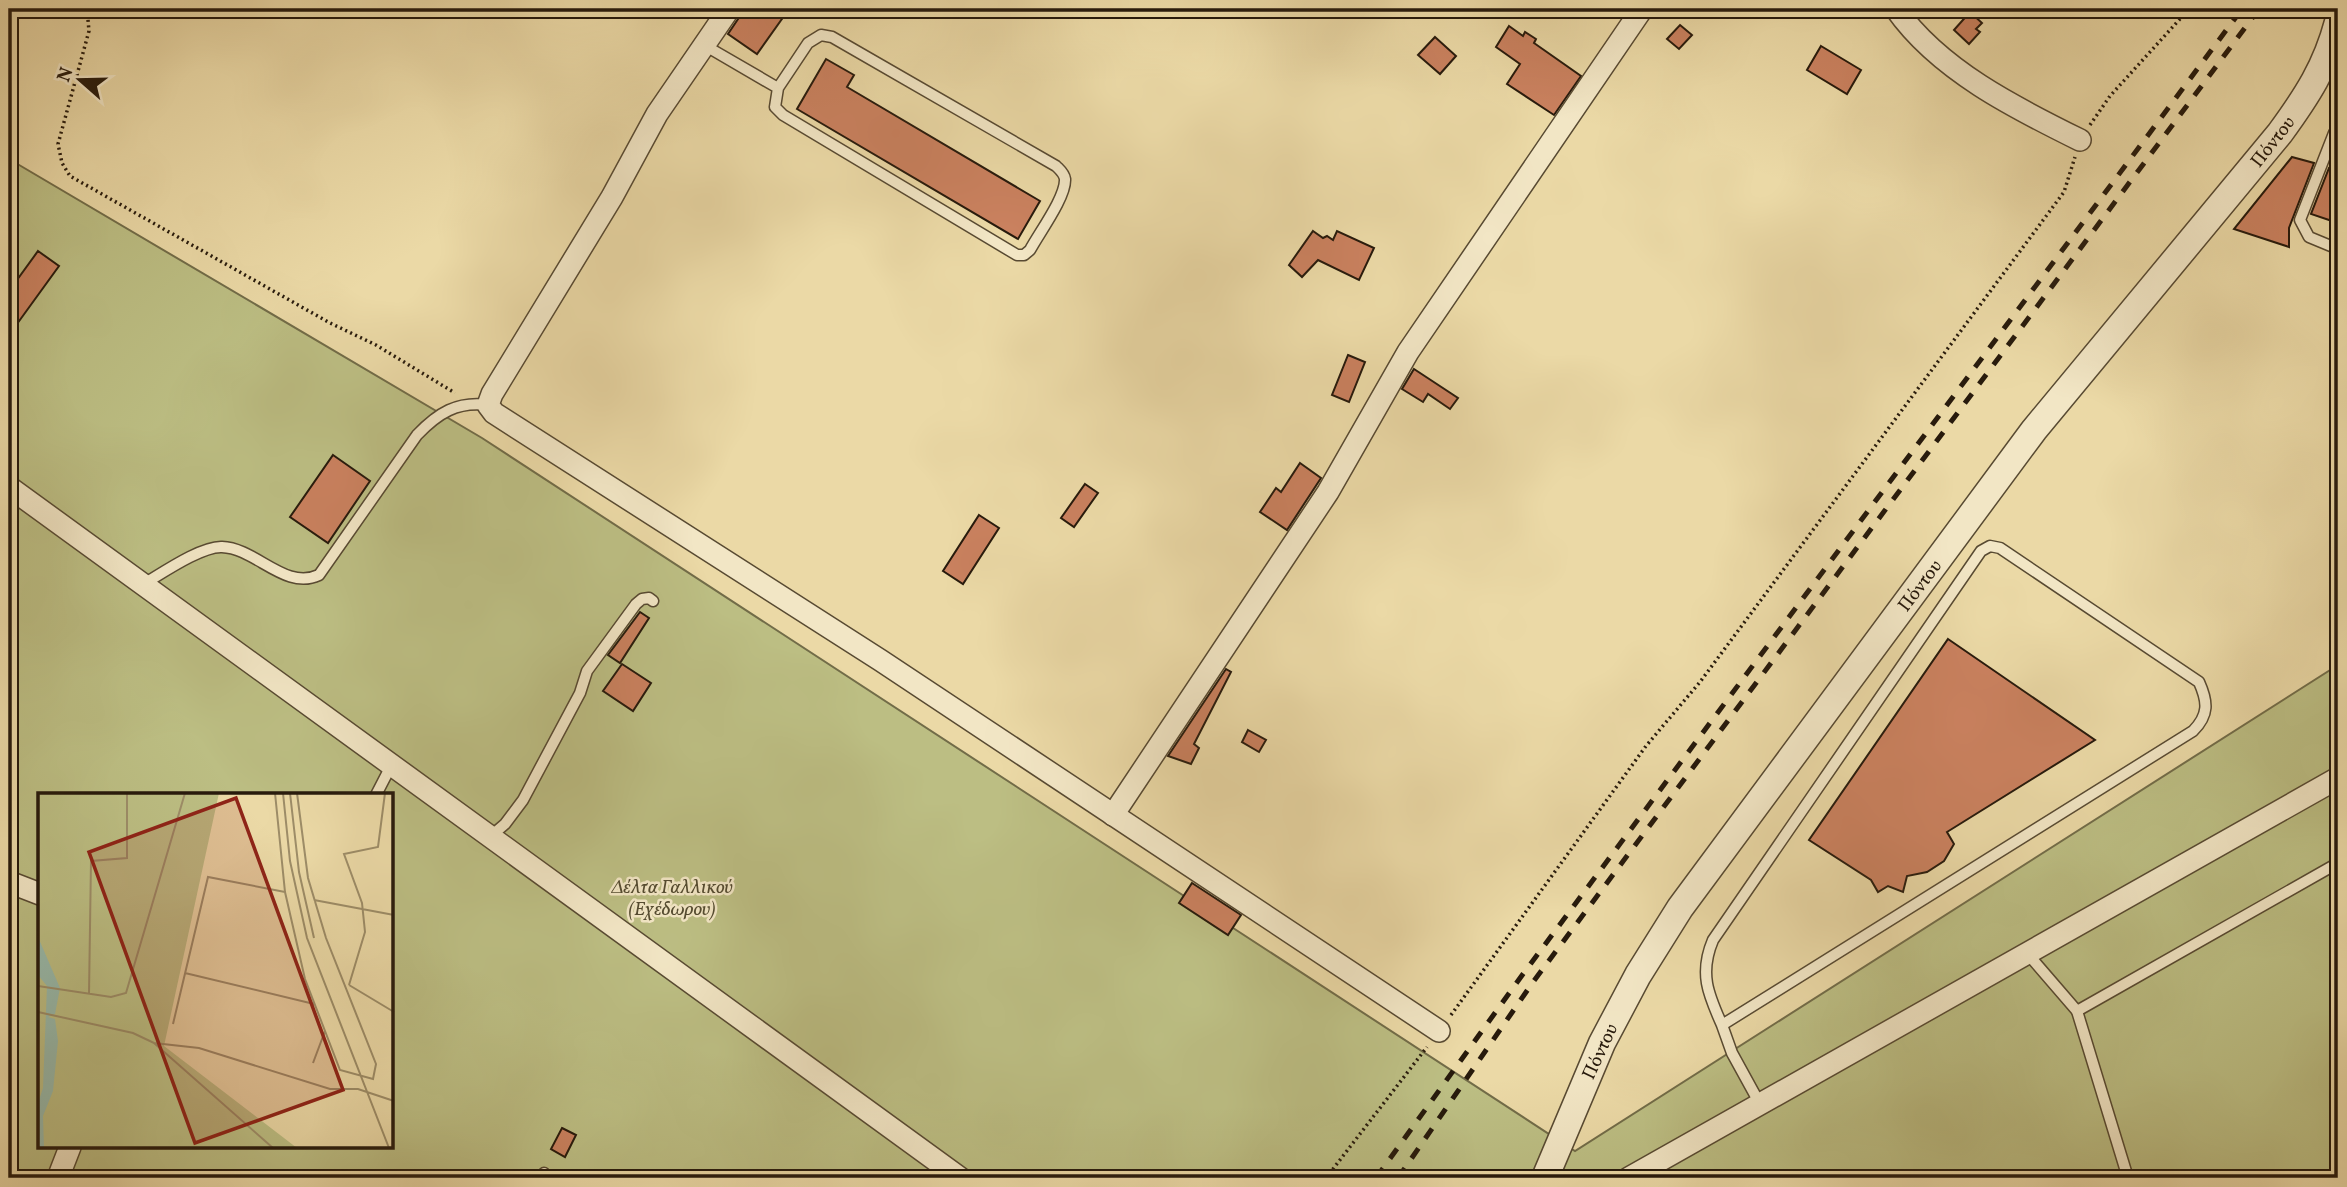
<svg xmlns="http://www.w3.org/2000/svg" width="2347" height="1187" font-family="Vollkorn,serif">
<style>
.green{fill:#bcbe83;stroke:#726c48;stroke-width:2;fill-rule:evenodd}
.building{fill:#ca815f;stroke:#271a0c;stroke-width:2}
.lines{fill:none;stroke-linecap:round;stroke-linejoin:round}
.service-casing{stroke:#584a32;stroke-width:13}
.minor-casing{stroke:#584a32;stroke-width:24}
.tertiary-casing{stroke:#584a32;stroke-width:29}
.path{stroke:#271a0c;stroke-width:3.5;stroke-dasharray:2 3.5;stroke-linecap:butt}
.service{stroke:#f2e6c5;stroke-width:10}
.minor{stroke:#f2e6c5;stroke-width:21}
.tertiary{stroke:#f2e6c5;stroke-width:26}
.rail{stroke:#271a0c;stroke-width:5;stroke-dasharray:12 12;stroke-linecap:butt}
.labels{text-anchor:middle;stroke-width:5;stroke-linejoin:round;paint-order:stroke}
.street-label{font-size:19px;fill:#271a0c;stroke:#f2e6c5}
.park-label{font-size:19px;font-style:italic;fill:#544b30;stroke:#f2e6c5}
.inset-road{fill:none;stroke:#9d8d68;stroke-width:2}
.view{fill:#8f2418;fill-opacity:0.15;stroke:#8f2418;stroke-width:3.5}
.inset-edge{fill:none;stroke:#271a0c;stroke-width:3.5}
</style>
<rect width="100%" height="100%" fill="#ebd9a6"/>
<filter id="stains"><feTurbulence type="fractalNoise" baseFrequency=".00286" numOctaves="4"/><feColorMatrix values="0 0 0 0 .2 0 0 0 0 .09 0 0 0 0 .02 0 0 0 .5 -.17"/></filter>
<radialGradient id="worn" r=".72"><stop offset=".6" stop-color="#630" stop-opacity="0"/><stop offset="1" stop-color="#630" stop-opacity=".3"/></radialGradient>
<path class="green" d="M9 159 482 438 1575 1151 2338 665V1178H9ZM40 795H392V1147H40Z"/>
<g class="building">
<polygon points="742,9 789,9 757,54 728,34 740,16"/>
<polygon points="1970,12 1982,23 1976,29 1980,32 1969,44 1954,30"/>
<polygon points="1680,25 1692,35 1679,49 1667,39"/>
<polygon points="1509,26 1523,36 1525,32 1536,39 1534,43 1581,76 1554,115 1507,84 1520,64 1496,47"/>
<polygon points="1435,37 1456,56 1440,74 1418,55"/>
<polygon points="1821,46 1861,70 1847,94 1807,70"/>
<polygon points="826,59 854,75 847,87 1040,201 1018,239 797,109"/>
<polygon points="2292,157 2314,163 2289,228 2289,247 2234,229"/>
<polygon points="2329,168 2338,171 2338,223 2311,214"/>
<polygon points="1313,231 1323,238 1327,236 1333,240 1337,231 1374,248 1359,280 1318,260 1302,277 1289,265"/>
<polygon points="38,251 59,266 9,335 9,291"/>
<polygon points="1348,355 1365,362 1349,402 1332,395"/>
<polygon points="1414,369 1458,398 1450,409 1428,394 1423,402 1402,389"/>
<polygon points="333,455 370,481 328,543 290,517"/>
<polygon points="1300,463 1321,478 1287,530 1260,512 1276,488 1281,492"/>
<polygon points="1085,484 1098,493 1074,527 1061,518"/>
<polygon points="979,515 999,528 963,584 943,571"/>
<polygon points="640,612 649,618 620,663 608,655"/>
<polygon points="1948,639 2095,740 1947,832 1954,844 1944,861 1927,872 1907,876 1903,892 1888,886 1878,892 1871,880 1809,840"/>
<polygon points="622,664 651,683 633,711 603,691"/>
<polygon points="1226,669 1231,672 1194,744 1199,748 1191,764 1168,756"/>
<polygon points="1248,730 1266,740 1259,752 1242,742"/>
<polygon points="1192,883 1241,915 1228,935 1179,903"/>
<polygon points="562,1128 576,1135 565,1157 551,1149"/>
</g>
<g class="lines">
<defs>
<g id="service">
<path d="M704 45 778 88 808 43 821 35 832 37 1056 166C1060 170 1064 173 1065 179 1066 197 1039 233 1030 250L1024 255H1017L783 115 775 107 778 88"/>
<polyline points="2338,128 2334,133 2300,220 2309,237 2338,249"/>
<path d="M142 585C161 574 201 546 222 547 256 548 285 591 319 575L417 435C438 413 457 401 488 405"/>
<polyline points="376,795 392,764"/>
<polyline points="491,836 505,824 523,800 580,693 587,671 636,604 642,599 649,598 653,601"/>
<polyline points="2027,953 2077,1011 2128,1178"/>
<polyline points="2077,1011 2338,863"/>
<path d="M1722 1025C1708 994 1699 973 1713 940L1981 551 1990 546 2000 548 2199 682C2208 702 2209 715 2193 731L1722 1025 1732 1053 1760 1104"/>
<polyline points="542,1178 544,1173"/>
</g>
<g id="minor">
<polyline points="729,9 657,114 612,197 492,394 488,405 494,413 880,660 1439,1031"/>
<path d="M1896 9C1939 70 2015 108 2080 140"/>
<polyline points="9,487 960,1178"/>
<polyline points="1113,815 1328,492 1408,352 1642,9"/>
<polyline points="9,882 40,894"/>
<polyline points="58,1178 70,1147"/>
<polyline points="1629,1178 2338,778"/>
</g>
<path id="tertiary" d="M1545 1178 1602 1043 1638 975 1680 908 2034 430 2280 133C2307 96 2326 67 2338 22"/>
</defs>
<use href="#service" class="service-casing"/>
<use href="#minor" class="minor-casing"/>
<use href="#tertiary" class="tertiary-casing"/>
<g class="path">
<polyline points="87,9 89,31 58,144 62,163 70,176 330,323 376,345 455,393"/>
<polyline points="2090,125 2110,96 2189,9"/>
<polyline points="1451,1015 1646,746 1700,682 2064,192 2075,157"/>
<polyline points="1326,1178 1427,1047"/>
</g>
<use href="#service" class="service"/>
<use href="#minor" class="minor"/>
<use href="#tertiary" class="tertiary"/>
<g class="rail">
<polyline points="1376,1178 1523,974 2242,9"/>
<polyline points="1398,1178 1533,982 2259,9"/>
</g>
</g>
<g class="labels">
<g class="street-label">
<text transform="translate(2272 141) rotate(-52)" y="7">Πόντου</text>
<text transform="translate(1919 585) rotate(-53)" y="7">Πόντου</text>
<text transform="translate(1599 1051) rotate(-65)" y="7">Πόντου</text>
</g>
<g class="park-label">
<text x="672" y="893">Δέλτα Γαλλικού<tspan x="672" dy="22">(Εχέδωρου)</tspan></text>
</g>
</g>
<g transform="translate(38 793)">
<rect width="355" height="355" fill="#ebd9a6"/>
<path d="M0 0H181L126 253 259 355H0Z" fill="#bcbe83"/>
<path d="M0 144 22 195 17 221 10 224 17 226 20 248 15 298 5 323 6 355H0V310L5 295 9 193 0 182Z" fill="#98baab"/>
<path class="inset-road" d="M237 0 247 99 267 186 302 277 335 286 338 271 288 145 270 85 259 0M245 0 252 68 269 145 351 355M252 0 261 79 276 145M276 107 356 122M147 180 276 211M311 192 327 139 324 110 306 61 340 54 347 0M311 192 356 219M0 193 73 204 88 200 147 0M51 201 53 68 89 65V0M0 219 95 240 116 250 161 255 292 296H320L356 308M135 231 170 84 247 99M116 250 235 355M275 270 287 238"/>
<path class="view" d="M198 5 305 297 157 350 51 59Z"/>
<rect width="355" height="355" class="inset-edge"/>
</g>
<rect width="2347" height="1187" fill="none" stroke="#ebd9a6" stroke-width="35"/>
<rect x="10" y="10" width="2326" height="1166" fill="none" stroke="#271a0c" stroke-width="3.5"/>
<rect x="18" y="18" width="2312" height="1152" fill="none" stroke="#271a0c" stroke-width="2"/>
<g transform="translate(80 80) rotate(290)" stroke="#f2e6c5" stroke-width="5" paint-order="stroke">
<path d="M0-5L12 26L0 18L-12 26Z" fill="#271a0c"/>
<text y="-10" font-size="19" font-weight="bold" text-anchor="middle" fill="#271a0c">N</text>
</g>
<rect width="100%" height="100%" filter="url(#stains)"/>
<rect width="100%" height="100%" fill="url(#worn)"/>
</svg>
